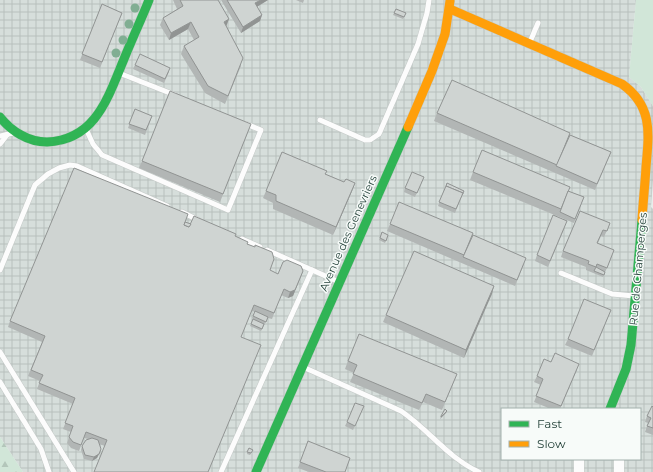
<svg xmlns="http://www.w3.org/2000/svg" width="653" height="472" font-family="Montserrat,sans-serif">
<style>
.industrial{fill:url(#industrial-grid);fill-rule:evenodd}
.forest{fill:url(#forest-firs)}
.garden{fill:#d1e6d8}
.lines{fill:none;stroke-linecap:round;stroke-linejoin:round}
.lane-casing{stroke:#c5cac8;stroke-width:6}
.street-casing{stroke:#c5cac8;stroke-width:11}
.fast-casing{stroke:#c3cbc8;stroke-width:10}
.slow-casing{stroke:#c3cbc8;stroke-width:10}
.lane{stroke:#fcfcfc;stroke-width:5}
.street{stroke:#fcfcfc;stroke-width:10}
.fast{stroke:#30b455;stroke-width:9}
.slow{stroke:#ff9f0a;stroke-width:9}
.tree{fill:#81ae93}
.wall{fill:#b2b6b5}
.shaded-wall{fill:#919493}
.building{fill:#cfd4d2;stroke:#919493}
.labels{text-anchor:middle;stroke-width:3;stroke-linejoin:round;paint-order:stroke}
.street-label{font-size:11px;fill:#24423a;stroke:#f7fbf9}
</style>
<defs>
<pattern id="industrial-grid" width="8" height="8" patternUnits="userSpaceOnUse"><rect width="8" height="8" fill="#d6dedb"/><path d="M0 4h8M4 0v8" fill="none" stroke="#b8c0bd"/></pattern>
<pattern id="forest-firs" width="22" height="20" patternUnits="userSpaceOnUse"><rect width="22" height="20" fill="#d1e6d8"/><path d="M5 1l3.5 6h-7zM16 11l3.5 6h-7z" fill="#b3c6ba"/></pattern>
</defs>
<rect width="100%" height="100%" fill="#e8edeb"/>
<path class="industrial" d="M0 0H636L629 77 641 87 653 106V180L651 207 653 209V472H23L0 437ZM502 409H640V459H502Z"/>
<polygon class="forest" points="0,437 23,472 0,472"/>
<polygon class="garden" points="636,0 653,0 653,106 641,87 629,77"/>
<g class="lines">
<defs>
<g id="lane">
<polyline points="530,42 538,23"/>
<polyline points="119,73 175,95"/>
<polyline points="320,120 365,140 370,140 379,134 418,44 427,13 429,0"/>
<polyline points="86,129 93,144 102,155 228,210 261,130 246,124"/>
<polyline points="0,136 13,133"/>
<polyline points="0,144 7,135"/>
<polyline points="182,212 198,220"/>
<polyline points="242,239 260,247"/>
<polyline points="267,250 339,282"/>
<polyline points="0,270 35,185 48,174 59,168 70,165 77,166 167,206"/>
<polyline points="561,273 612,294 634,296"/>
<polyline points="0,352 74,472"/>
<path d="M303 367 401 411C428 429 448 458 479 472"/>
<polyline points="0,382 41,449 49,472"/>
<polyline points="221,472 312,270"/>
</g>
<g id="street">
<polyline points="579,459 579,472"/>
<polyline points="619,472 619,459"/>
</g>
<g id="fast">
<path d="M0 117C11 131 28 142 47 142 96 140 108 97 124 59 132 39 141 20 149 0"/>
<polyline points="610,409 626,369 631,345 642,220"/>
<polyline points="256,472 408,127"/>
</g>
<g id="slow">
<path d="M450 9 622 84C653 106 649 133 646 167 645 185 643 202 642 220"/>
<polyline points="408,127 432,71 445,34 450,1"/>
</g>
</defs>
<use href="#lane" class="lane-casing"/>
<use href="#street" class="street-casing"/>
<use href="#fast" class="fast-casing"/>
<use href="#slow" class="slow-casing"/>
<use href="#lane" class="lane"/>
<use href="#street" class="street"/>
<use href="#fast" class="fast"/>
<use href="#slow" class="slow"/>
</g>
<g class="tree">
<circle cx="135" cy="8" r="4.5"/>
<circle cx="129" cy="24" r="4.5"/>
<circle cx="123" cy="40" r="4.5"/>
<circle cx="116" cy="53" r="4.5"/>
</g>
<g class="wall">
<polygon points="173,0 218,0 226,27 241,66 225,104 205,93 181,54 184,46 194,40 188,29 169,40 160,25 163,18 177,9"/>
<polygon points="221,0 268,0 257,7 262,15 260,21 241,33"/>
<polygon points="296,0 304,0 303,3"/>
<polygon points="102,4 122,13 100,68 80,60"/>
<polygon points="396,9 406,13 403,19 393,15"/>
<polygon points="135,65 169,72 164,83 133,69"/>
<polygon points="135,109 152,116 145,135 128,128"/>
<polygon points="437,113 570,135 611,152 595,190 434,121"/>
<polygon points="248,132 220,202 139,168 142,161"/>
<polygon points="473,172 568,191 584,197 574,223 470,180"/>
<polygon points="325,174 344,182 355,183 352,191 333,235 273,209 273,203 263,198 266,191"/>
<polygon points="424,177 415,197 404,192 405,188"/>
<polygon points="447,183 464,191 455,213 438,206"/>
<polygon points="185,222 235,236 247,244 252,246 270,270 278,274 303,271 293,296 288,298 281,295 272,319 268,318 261,331 250,326 253,319 252,318 255,312 252,311 105,446 99,444 100,453 97,458 92,461 84,459 81,450 82,446 88,439 84,438 79,451 71,448 67,443 71,432 63,429 73,404 37,389 40,381 28,376 42,342 8,327 10,321"/>
<polygon points="610,223 604,237 601,236 598,243 612,256 603,277 586,270 586,267 561,257 563,251"/>
<polygon points="390,224 473,235 524,264 515,286 387,231"/>
<polygon points="565,227 548,267 535,261 537,255"/>
<polygon points="382,232 388,235 385,243 379,240"/>
<polygon points="494,286 464,358 383,322 386,315"/>
<polygon points="611,310 592,356 565,345 568,339"/>
<polygon points="348,361 457,374 442,410 423,402 419,410 350,382 354,373 345,369"/>
<polygon points="551,362 577,370 560,409 551,409 534,402 541,385 534,382 537,376"/>
<polygon points="653,407 653,435 645,432 648,423 645,422 647,416"/>
<polygon points="362,410 353,430 345,426 347,422"/>
<polygon points="308,441 345,472 309,472 298,468"/>
<polygon points="249,448 253,450 250,455 247,454"/>
</g>
<g class="shaded-wall">
<polygon points="261,0 268,0 253,9 255,3"/>
<polygon points="262,15 260,21 241,33 243,27"/>
<polygon points="229,19 226,27 224,22"/>
<polygon points="191,22 188,29 169,40 171,33"/>
<polygon points="355,183 352,191 333,235 336,227"/>
<polygon points="303,271 293,296 288,298 290,292"/>
<polygon points="494,286 492,294 464,358 466,350"/>
<polygon points="447,411 446,413 440,419 441,417"/>
<polygon points="101,449 97,458 92,461 94,457"/>
</g>
<g class="building">
<polygon points="180,0 218,0 229,19 224,22 243,58 228,96 208,86 184,46 199,37 191,22 171,33 163,18 183,6"/>
<polygon points="227,0 261,0 255,3 262,15 243,27"/>
<polygon points="102,4 122,13 102,62 82,54"/>
<polygon points="396,9 406,13 404,17 394,13"/>
<polygon points="140,54 170,68 165,79 135,65"/>
<polygon points="452,80 570,133 557,165 437,113"/>
<polygon points="170,91 251,124 223,194 142,161"/>
<polygon points="135,109 152,116 146,130 129,124"/>
<polygon points="570,135 611,152 597,184 556,166"/>
<polygon points="482,150 570,187 561,209 473,172"/>
<polygon points="282,152 327,171 325,174 344,182 346,179 355,183 336,227 276,201 276,195 266,191"/>
<polygon points="74,168 188,214 184,225 189,227 194,216 236,234 235,236 248,242 247,244 255,247 255,245 272,252 274,259 270,270 278,274 283,262 287,260 301,266 303,271 295,290 290,292 284,289 274,313 254,305 241,337 261,345 208,472 94,472 107,440 86,432 81,445 73,442 69,437 73,426 65,423 75,398 39,383 43,375 31,370 45,336 10,321"/>
<polygon points="412,172 424,177 417,193 405,188"/>
<polygon points="447,183 464,191 462,195 463,193 446,186"/>
<polygon points="446,186 463,193 456,209 439,202"/>
<polygon points="568,191 584,197 575,219 560,212"/>
<polygon points="399,202 473,233 464,255 390,224"/>
<polygon points="580,211 610,223 607,231 603,230 597,243 614,250 607,268 597,264 596,267 588,264 589,261 563,251"/>
<polygon points="553,215 567,221 550,261 537,255"/>
<polygon points="185,222 191,224 189,227 184,225"/>
<polygon points="382,232 388,235 386,241 380,238"/>
<polygon points="473,235 526,258 517,280 463,257"/>
<polygon points="414,251 494,286 466,350 386,315"/>
<polygon points="596,267 605,272 604,275 594,271"/>
<polygon points="584,299 611,310 594,350 568,339"/>
<polygon points="255,311 268,317 266,322 253,316"/>
<polygon points="253,319 264,324 262,329 251,324"/>
<polygon points="359,334 457,374 445,402 426,394 422,403 353,374 357,365 348,361"/>
<polygon points="555,353 579,364 561,406 536,396 543,379 537,376 544,359 551,362"/>
<polygon points="355,403 364,406 355,426 347,422"/>
<polygon points="652,406 653,407 653,428 647,426 651,418 647,416"/>
<polygon points="445,409 447,411 441,417 441,416"/>
<polygon points="92,438 98,440 101,449 99,454 94,457 85,455 82,446 86,440"/>
<polygon points="308,441 350,458 345,472 326,472 300,462"/>
<polygon points="249,448 253,450 251,453 247,452"/>
</g>
<g class="labels">
<g class="street-label">
<text transform="translate(348 233) rotate(-66)" y="4">Avenue des Genevriers</text>
<text transform="translate(638 269) rotate(-85)" y="4">Rue de Champerges</text>
</g>
</g>
<rect x="501" y="408" width="140" height="52" fill="#f7fbf9" stroke="#a3b1ad"/>
<rect x="509" y="421" width="20" height="6" fill="#30b455" stroke="#a3b1ad"/>
<text x="537" y="428" font-size="12" fill="#24423a">Fast</text>
<rect x="509" y="441" width="20" height="6" fill="#ff9f0a" stroke="#a3b1ad"/>
<text x="537" y="448" font-size="12" fill="#24423a">Slow</text>
</svg>
